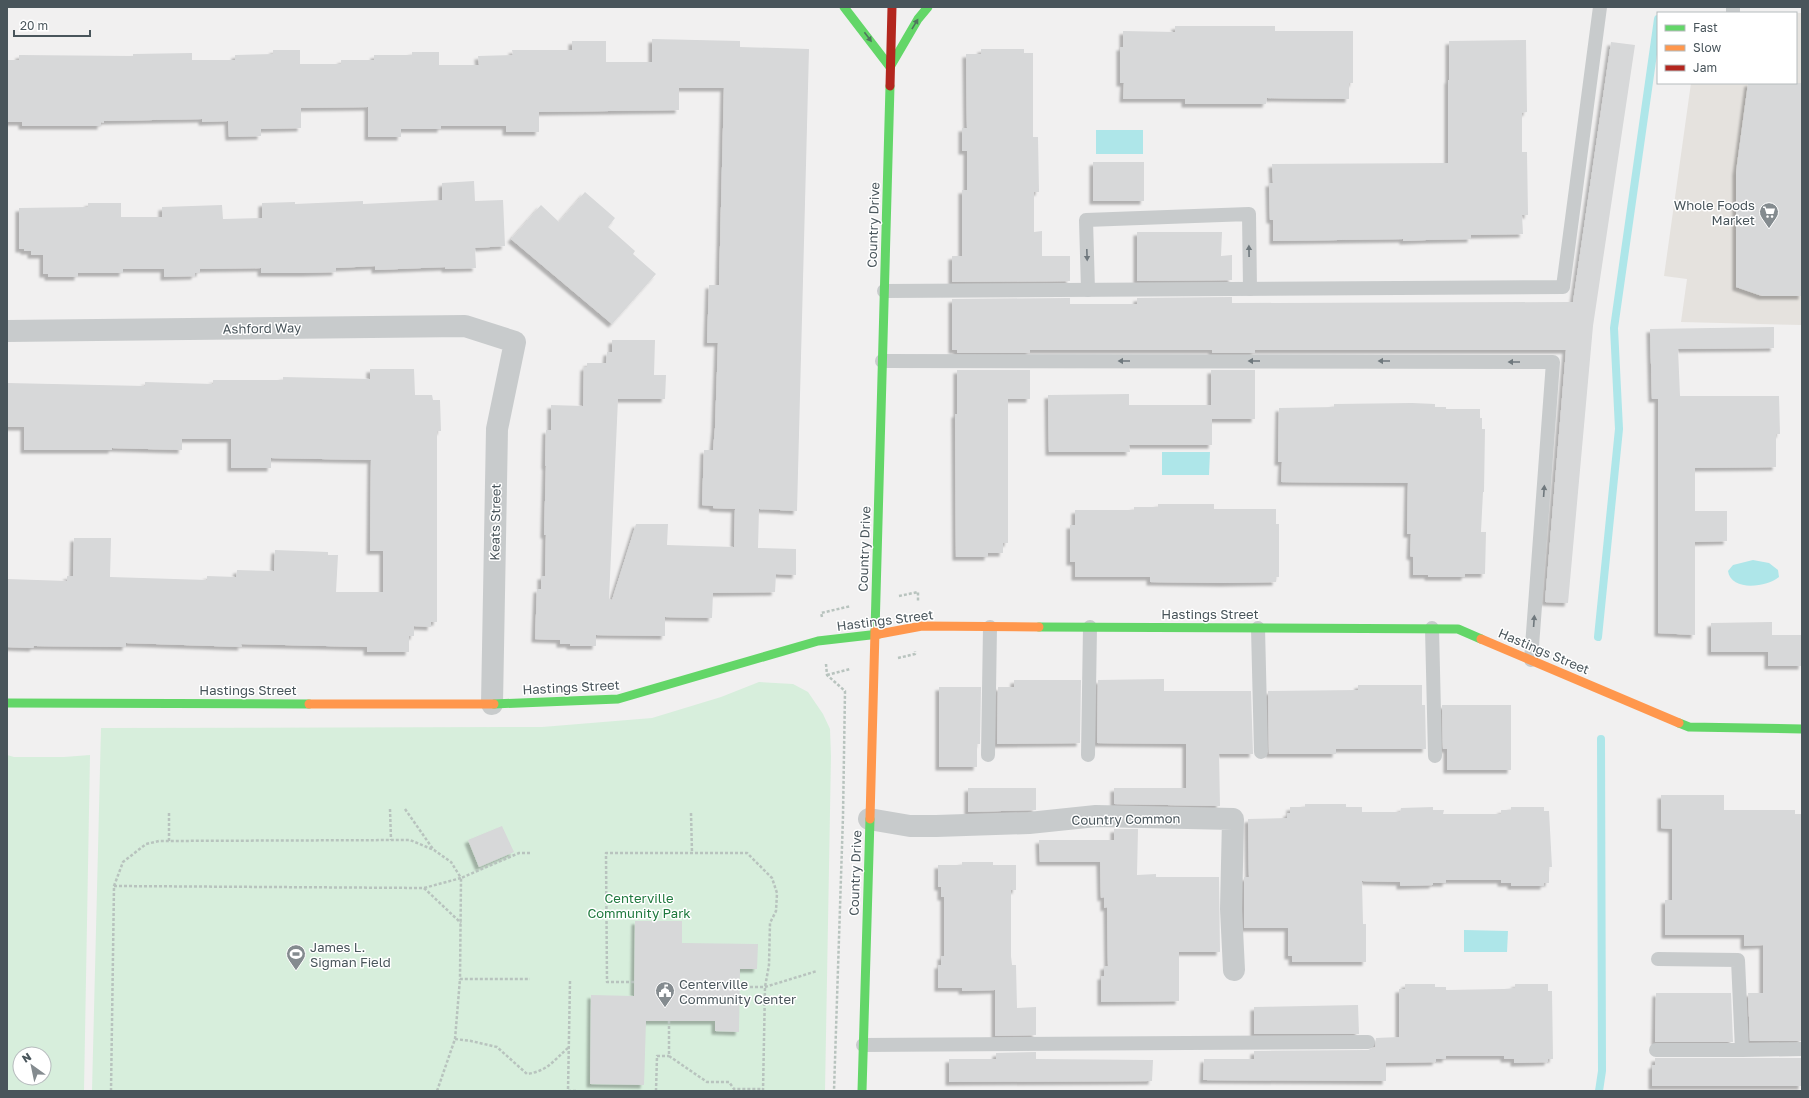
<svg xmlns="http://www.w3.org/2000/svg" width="1809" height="1098" font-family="'Golos Text',sans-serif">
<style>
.commercial{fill:#e5e2de}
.green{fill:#d7eedc;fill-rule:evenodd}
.water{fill:#aee6e9}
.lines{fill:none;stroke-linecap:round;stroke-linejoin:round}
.stream{stroke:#aee6e9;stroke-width:8}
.building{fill:#d7d8d9;filter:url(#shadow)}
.path{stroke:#b8c3be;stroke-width:2.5;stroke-dasharray:3 2;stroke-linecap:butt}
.lane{stroke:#c8cbcc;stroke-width:14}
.street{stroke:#c8cbcc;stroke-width:22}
.fast{stroke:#63d668;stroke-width:9}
.slow{stroke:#ff974d;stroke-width:9}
.jam{stroke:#b3261e;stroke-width:9}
.oneway{fill:#50755e}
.oneway2{fill:#6f787d}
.labels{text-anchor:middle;stroke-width:3;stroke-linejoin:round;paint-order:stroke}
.poi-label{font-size:13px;fill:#49555b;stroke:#fff;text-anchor:start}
.street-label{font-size:13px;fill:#49555b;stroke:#fff}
.park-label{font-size:13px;fill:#1e783d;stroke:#fff}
</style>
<defs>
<filter id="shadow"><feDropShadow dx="-3.5" dy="3.5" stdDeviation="1" flood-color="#0004"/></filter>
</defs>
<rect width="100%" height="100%" fill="#f1f0f0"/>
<polygon class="commercial" points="1763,13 1802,13 1802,325 1681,322 1687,279 1664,276 1691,83 1796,83 1796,13"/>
<g class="green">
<polygon points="759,682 793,684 808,692 823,714 830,729 831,756 825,1091 92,1091 101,728 542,727 652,718 721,697"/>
<path d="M7 755 14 757H64L90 755 84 1091H7ZM20 1054H44V1078H20Z"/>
</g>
<g class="water">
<rect x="1096" y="130" width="47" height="24"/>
<polygon points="1162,452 1210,452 1209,475 1162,475"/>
<path d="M1753 560 1769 563 1778 570 1779 577C1767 587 1731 592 1728 571L1733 565Z"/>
<polygon points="1464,930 1508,931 1507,952 1464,952"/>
</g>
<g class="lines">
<g class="stream">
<polyline points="1598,637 1619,429 1614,328 1658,19"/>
<polyline points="1599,1091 1602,1071 1601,739"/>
</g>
</g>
<g class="building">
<polygon points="1175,26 1275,26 1275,31 1353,31 1353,83 1349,83 1349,99 1267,98 1266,104 1185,104 1185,99 1123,99 1124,83 1120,83 1120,47 1123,47 1123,31 1175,32"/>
<polygon points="652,39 740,41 740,47 809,49 797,511 759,509 758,548 796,549 796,575 776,574 775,592 713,593 712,618 665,617 665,636 596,635 596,646 570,646 570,644 560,644 560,640 535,639 537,589 541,589 541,576 545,576 546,535 544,535 546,466 545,466 546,430 551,430 551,405 583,406 584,367 587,367 587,363 606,363 607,352 612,352 612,340 655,340 654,375 666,375 665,399 618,399 609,599 612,600 636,524 668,524 667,545 734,547 735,509 713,508 713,506 702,505 704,450 713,450 715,428 718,343 707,343 709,285 719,285 724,88 679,88 679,110 539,112 539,132 506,132 506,126 441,126 441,129 401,129 401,137 368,137 368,107 301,108 301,128 261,129 261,136 229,137 228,121 202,122 202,119 104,121 104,123 101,122 101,126 22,126 22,122 7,122 7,60 19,60 19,55 133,56 133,54 192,53 192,60 235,60 235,55 273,54 273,50 300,50 300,64 341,64 341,60 374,60 374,55 412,55 412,52 439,52 439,65 479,65 478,56 513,55 512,50 572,50 572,41 606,41 606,62 652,62"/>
<polygon points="1526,40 1527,112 1522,113 1522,152 1527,152 1528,215 1522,215 1523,234 1471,235 1471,239 1426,240 1403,241 1403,239 1273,241 1273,220 1270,220 1269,183 1273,183 1272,164 1448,163 1448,80 1449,80 1449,41"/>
<polygon points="1611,42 1635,45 1593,326 1568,603 1545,602 1566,350 1255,350 1255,353 1212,353 1212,350 1030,350 1030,353 957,353 957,350 952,350 952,299 1070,298 1070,304 1137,304 1137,298 1232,297 1232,303 1573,302"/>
<polygon points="981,49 1024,49 1024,53 1033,53 1033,137 1038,137 1039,192 1034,192 1034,232 1042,231 1042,256 1070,256 1070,281 952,282 952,256 962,256 962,190 967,190 967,151 962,151 962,128 967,128 966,54 981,54"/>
<polygon points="1748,83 1802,83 1802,296 1762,296 1736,287 1736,172"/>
<rect x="1093" y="162" width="51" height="39"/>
<polygon points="474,181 475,201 503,200 505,246 475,248 476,268 445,269 445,267 375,270 375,266 336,268 336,272 305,273 261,273 261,268 200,269 200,273 195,273 195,276 164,277 164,269 123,269 123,273 78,273 78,277 48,277 48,274 43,274 43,255 31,255 31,251 24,251 24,249 19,249 19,208 88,207 88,203 121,203 121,217 162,217 162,207 222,205 223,219 262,218 262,203 295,202 295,204 363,201 363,204 442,200 442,183"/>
<polygon points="585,192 615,218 608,227 635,251 633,254 656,274 612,324 511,239 541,205 559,222"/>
<polygon points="1137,232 1222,232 1221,256 1232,255 1232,280 1137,281"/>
<polygon points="1774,327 1774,348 1678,349 1680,396 1779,396 1780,434 1776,434 1776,467 1695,468 1695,511 1727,511 1727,541 1695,542 1695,635 1658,633 1658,399 1652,399 1650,329"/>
<polygon points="370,369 414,369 415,395 432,395 433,400 440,400 441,431 437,431 437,622 431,622 431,627 414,626 414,636 409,636 409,652 367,652 367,647 241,644 242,647 126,643 126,647 34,646 33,648 7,647 7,579 67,581 67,576 73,576 74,538 111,538 110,577 207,580 207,576 236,577 237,570 274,571 275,550 328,552 328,555 338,555 336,592 383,592 383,551 370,551 371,460 271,458 271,468 231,468 231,439 182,439 182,450 112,448 112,450 24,450 24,427 7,427 7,383 145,386 145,382 213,384 213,380 283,380 283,377 370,379"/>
<polygon points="957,370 1030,370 1030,399 1008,399 1008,543 1003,543 1003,553 988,553 988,557 956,557 955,414 957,414"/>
<polygon points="1211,370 1255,370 1255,419 1212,419 1212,445 1129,445 1130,452 1049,452 1048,395 1129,394 1129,405 1211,405"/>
<polygon points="1412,403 1435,404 1435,407 1446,407 1446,409 1480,409 1480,418 1482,418 1482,429 1485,429 1484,492 1483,492 1481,532 1486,532 1485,574 1465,574 1465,577 1428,577 1428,575 1413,575 1413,557 1410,556 1411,534 1407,534 1408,483 1281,482 1282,462 1278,462 1279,408 1334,407 1334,404"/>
<polygon points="1158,504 1214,504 1214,509 1276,509 1276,524 1279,524 1279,577 1276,577 1276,582 1224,583 1150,582 1150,577 1075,577 1075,562 1070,562 1070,525 1075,525 1075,510 1134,510 1134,507 1158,507"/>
<polygon points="1772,622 1772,635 1802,635 1802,666 1768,666 1768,652 1711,652 1711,623"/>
<polygon points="1164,679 1164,691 1251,691 1253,754 1219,754 1220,806 1114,804 1114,788 1186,788 1186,744 1097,743 1098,680"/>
<polygon points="1014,680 1081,680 1080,743 997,744 998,687 1014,687"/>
<polygon points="1358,685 1422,685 1422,705 1425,705 1426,749 1336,749 1336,754 1269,754 1268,691 1358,690"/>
<polygon points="939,687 981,687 980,744 977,744 977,767 939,767"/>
<polygon points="1442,705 1511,705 1511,770 1447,770 1447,749 1443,749"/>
<polygon points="968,788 1036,788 1036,810 968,812"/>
<polygon points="1661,795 1724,795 1724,810 1795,810 1795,814 1802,814 1802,1041 1750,1041 1748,993 1763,993 1763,945 1744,946 1744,935 1665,935 1665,900 1672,900 1672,829 1661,828"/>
<polygon points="1305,804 1346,804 1346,807 1362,807 1362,812 1400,812 1401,808 1433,807 1433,810 1444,810 1443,814 1501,814 1501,810 1511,810 1511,807 1544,807 1544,811 1549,811 1552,867 1549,867 1549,883 1544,883 1544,886 1511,886 1511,883 1501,883 1501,880 1446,880 1446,883 1433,883 1433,885 1400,886 1400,882 1362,881 1363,924 1366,924 1366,962 1292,962 1292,956 1288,956 1288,928 1244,928 1244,877 1249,877 1248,819 1287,818 1287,813 1290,813 1290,807 1305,807"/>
<polygon points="502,826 514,852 479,867 468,840"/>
<polygon points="1114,829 1138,829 1137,875 1156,874 1156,877 1219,877 1220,952 1179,952 1179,1001 1101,1002 1101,976 1104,976 1104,966 1108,966 1107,907 1104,908 1104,897 1101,898 1100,862 1040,862 1039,840 1114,840"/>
<polygon points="962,862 993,862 993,865 1016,865 1016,890 1011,890 1011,956 1012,965 1016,965 1017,1008 1036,1007 1036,1035 995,1036 995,990 962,991 962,988 938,988 938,965 941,965 941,956 944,956 944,897 941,897 941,887 938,887 938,865 962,865"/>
<polygon points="635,921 682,921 682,943 758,944 757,969 740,969 739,1032 715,1031 715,1021 646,1021 644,1085 590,1084 591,995 634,996"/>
<polygon points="1405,984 1435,984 1435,987 1446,987 1446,990 1504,989 1515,988 1515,984 1548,984 1548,991 1552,991 1553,1059 1548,1059 1548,1062 1514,1063 1514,1059 1504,1059 1504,1056 1446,1056 1446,1059 1436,1059 1436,1062 1386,1063 1386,1081 1203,1080 1204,1059 1254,1059 1254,1051 1368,1050 1375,1047 1376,1038 1399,1037 1399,989 1405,989"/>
<polygon points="1656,993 1731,993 1733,1042 1655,1042"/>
<polygon points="1358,1005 1359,1034 1254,1034 1254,1007"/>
<polygon points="1036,1052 1036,1059 1153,1060 1152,1081 949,1082 949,1059 996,1059 996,1053"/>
<polygon points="1655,1058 1802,1058 1802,1086 1652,1086 1652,1065 1655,1065"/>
</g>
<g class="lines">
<g class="path">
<polyline points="899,596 918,592 918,602"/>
<polyline points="822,617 821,613 851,606"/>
<polyline points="898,658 915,654 915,651"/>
<polyline points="826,664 827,675 845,691 843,816 834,1091"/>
<polyline points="827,675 850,669"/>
<polyline points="390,809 391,840"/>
<polyline points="405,809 433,849"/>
<polyline points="691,813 692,853"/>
<polyline points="169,841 169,811"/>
<polyline points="530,853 519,853 461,878 460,979 530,979"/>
<polyline points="114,886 424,888 461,923"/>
<polyline points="570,981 568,1091 578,1091"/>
<polyline points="634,982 607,982 606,853 747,853 772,878 777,893 776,911 770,923 769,965 765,987 763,1091"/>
<polyline points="740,987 765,987 817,971"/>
<polyline points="669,1021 669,1056 707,1082 729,1082 734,1089 763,1089"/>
<path d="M455 1039 471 1041 497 1047 527 1074C548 1071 554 1060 569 1047"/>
<polyline points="111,1091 114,886 123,862 146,844 159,841 410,840 434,850 451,862 461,878 424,888"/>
<polyline points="437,1091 455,1039 460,979"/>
<polyline points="656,1091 657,1056 669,1056"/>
</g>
<g class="lane">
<polyline points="1733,7 1733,13"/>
<polyline points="1088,290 1086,220 1249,214 1250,289"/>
<polyline points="884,291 1563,287 1600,7"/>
<polyline points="882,361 1553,362 1531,660"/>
<polyline points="1258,628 1261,752"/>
<polyline points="1432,628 1435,756"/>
<polyline points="988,755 990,627"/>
<polyline points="1088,755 1090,627"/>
<polyline points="1658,959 1738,960 1742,1050 1802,1049"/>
<polyline points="863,1045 1368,1042"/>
<polyline points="1656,1050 1742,1050"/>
</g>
<g class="street">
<polyline points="7,331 465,326 515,342 497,429 492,704"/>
<polyline points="869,819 910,826 936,826 1029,823 1096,816 1233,819 1231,909 1234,970"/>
</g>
<g class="fast">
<polyline points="844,7 890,67 918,19 928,7"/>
<polyline points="1039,627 1458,629 1481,639"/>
<polyline points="875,631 890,86"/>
<polyline points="7,703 309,704"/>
<polyline points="494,704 618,699 818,641 879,634"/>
<polyline points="1679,723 1689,727 1802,729"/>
<polyline points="862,1091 870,819"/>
</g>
<g class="slow">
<polyline points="879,634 922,626 1039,627"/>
<polyline points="1481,639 1679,723"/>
<polyline points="309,704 494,704"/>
<polyline points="870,819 875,631"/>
</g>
<polyline class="jam" points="890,86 892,7"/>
</g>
<defs><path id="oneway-solid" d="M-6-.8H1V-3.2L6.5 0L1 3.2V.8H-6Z"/></defs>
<g class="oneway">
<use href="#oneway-solid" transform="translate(915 24) rotate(-59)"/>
<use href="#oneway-solid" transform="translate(868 37) rotate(53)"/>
</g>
<g class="oneway2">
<use href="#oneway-solid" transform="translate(1249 251) rotate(-91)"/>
<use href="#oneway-solid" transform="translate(1087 255) rotate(88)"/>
<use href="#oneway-solid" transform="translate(1124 361) rotate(-180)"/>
<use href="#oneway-solid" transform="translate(1254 361) rotate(-180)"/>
<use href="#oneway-solid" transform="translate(1384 361) rotate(-180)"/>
<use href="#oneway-solid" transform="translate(1514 362) rotate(-180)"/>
<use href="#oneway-solid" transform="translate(1544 491) rotate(-86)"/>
<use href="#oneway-solid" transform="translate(1534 621) rotate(-86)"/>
</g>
<defs>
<symbol id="supermarket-pin" viewBox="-11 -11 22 30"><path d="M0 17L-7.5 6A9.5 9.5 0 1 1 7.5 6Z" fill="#848b8f" stroke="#fff"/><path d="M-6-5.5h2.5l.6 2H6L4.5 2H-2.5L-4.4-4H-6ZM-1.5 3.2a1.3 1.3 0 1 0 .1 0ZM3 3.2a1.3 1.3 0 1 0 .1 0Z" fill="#fff"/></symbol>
<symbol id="stadium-pin" viewBox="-11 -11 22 30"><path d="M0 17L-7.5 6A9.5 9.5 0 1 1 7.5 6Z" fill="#848b8f" stroke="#fff"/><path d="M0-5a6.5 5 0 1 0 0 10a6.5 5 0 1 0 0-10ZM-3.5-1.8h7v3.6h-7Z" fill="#fff"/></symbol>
<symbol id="civic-pin" viewBox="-11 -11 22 30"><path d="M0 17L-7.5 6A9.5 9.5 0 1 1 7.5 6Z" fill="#848b8f" stroke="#fff"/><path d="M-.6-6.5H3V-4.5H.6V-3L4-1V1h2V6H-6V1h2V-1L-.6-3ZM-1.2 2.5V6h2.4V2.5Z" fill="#fff"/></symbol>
</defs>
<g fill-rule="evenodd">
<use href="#supermarket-pin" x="1758" y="201" width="22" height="30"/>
<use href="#stadium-pin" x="285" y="943" width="22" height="30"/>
<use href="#civic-pin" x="654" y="980" width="22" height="30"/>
</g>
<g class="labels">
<g class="poi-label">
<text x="1755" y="210" text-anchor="end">Whole Foods<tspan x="1755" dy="15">Market</tspan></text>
<text x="310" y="952">James L.<tspan x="310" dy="15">Sigman Field</tspan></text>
<text x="679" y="989">Centerville<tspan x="679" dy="15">Community Center</tspan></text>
</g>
<g class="street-label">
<text transform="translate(873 225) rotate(-88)" y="5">Country Drive</text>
<text transform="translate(262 328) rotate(-1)" y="5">Ashford Way</text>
<text transform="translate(495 522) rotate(-89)" y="5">Keats Street</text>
<text transform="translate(864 549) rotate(-88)" y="5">Country Drive</text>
<text x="1210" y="619">Hastings Street</text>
<text transform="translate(885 620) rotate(-7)" y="5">Hastings Street</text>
<text transform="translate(1544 651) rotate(23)" y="5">Hastings Street</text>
<text transform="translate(571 687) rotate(-3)" y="5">Hastings Street</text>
<text x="248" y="695">Hastings Street</text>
<text transform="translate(1126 819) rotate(-1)" y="5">Country Common</text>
<text transform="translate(855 873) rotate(-88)" y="5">Country Drive</text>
</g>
<g class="park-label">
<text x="639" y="903">Centerville<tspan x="639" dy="15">Community Park</tspan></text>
</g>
</g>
<rect width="1809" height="1098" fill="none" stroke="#49555b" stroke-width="16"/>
<rect x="1657" y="12" width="140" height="72" fill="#ffffff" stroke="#b6bbbd"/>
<rect x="1665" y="25" width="20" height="6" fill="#63d668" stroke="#b6bbbd"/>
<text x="1693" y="32" font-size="12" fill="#49555b">Fast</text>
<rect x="1665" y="45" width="20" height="6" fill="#ff974d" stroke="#b6bbbd"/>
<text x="1693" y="52" font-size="12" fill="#49555b">Slow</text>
<rect x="1665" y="65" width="20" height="6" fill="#b3261e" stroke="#b6bbbd"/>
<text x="1693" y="72" font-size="12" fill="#49555b">Jam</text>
<g transform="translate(32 1066) rotate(327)"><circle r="19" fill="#ffffff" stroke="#b6bbbd"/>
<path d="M0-3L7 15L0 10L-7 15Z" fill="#848b8f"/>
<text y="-6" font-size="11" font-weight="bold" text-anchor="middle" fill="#49555b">N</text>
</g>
<path d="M14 30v6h76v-6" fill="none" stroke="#49555b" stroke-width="2"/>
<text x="20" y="30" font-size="12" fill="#49555b" stroke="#ffffff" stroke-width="3" paint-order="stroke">20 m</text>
</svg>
